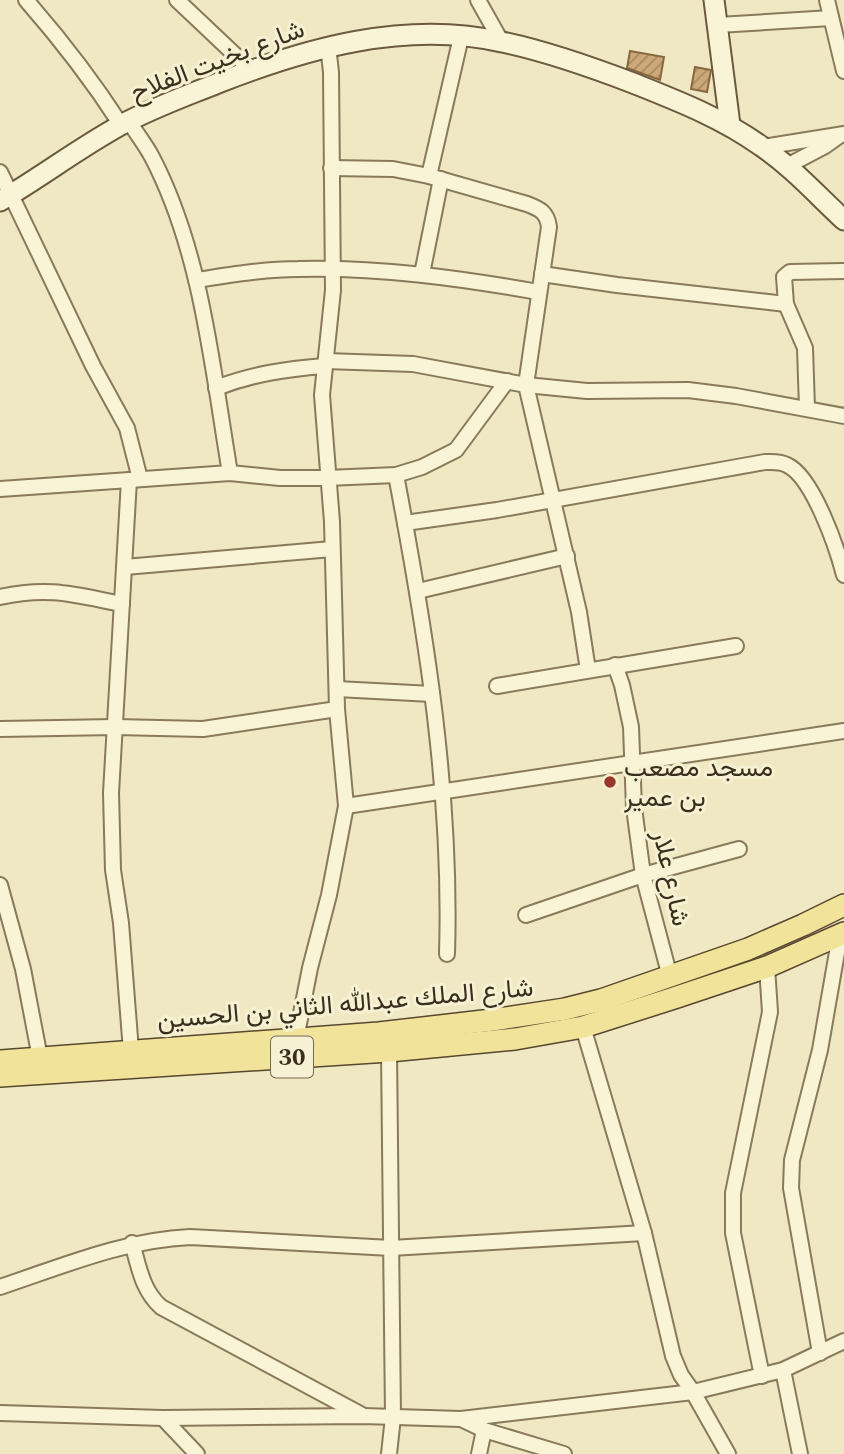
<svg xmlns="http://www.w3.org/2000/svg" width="844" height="1454" font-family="Spectral,Vazirmatn,serif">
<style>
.building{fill:url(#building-hatch);stroke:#89673f;stroke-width:2}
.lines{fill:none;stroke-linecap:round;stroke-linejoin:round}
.street-casing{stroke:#897a5a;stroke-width:18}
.secondary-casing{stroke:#6b5a3d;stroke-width:23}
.primary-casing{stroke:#57472e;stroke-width:24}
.street{stroke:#f9f4d6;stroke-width:14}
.secondary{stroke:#f9f4d6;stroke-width:19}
.primary{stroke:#f2e39a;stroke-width:21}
.poi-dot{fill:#993829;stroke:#f6f1d3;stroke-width:2.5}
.labels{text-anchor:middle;stroke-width:6;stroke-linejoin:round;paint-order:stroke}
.shield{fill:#f6f1d3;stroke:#726954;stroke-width:2}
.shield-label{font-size:24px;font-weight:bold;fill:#392f1e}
.street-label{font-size:26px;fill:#392f1e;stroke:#f6f1d3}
.poi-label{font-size:26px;fill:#392f1e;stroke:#f6f1d3;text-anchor:start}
</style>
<defs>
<pattern id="building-hatch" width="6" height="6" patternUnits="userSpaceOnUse" patternTransform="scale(1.75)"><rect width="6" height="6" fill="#cda878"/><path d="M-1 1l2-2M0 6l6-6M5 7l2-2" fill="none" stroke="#a78962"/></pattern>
</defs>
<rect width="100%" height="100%" fill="#efe8c3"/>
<g class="building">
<polygon points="630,51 664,57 660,80 627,68"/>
<polygon points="695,67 711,70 707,92 691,89"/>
</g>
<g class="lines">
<defs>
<g id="street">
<path d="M26 0C61 40 92 80 121 125"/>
<polyline points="177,0 251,70"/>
<polyline points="478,0 501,41"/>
<polyline points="827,0 844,71"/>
<polyline points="718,25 831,18"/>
<path d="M129 121C136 133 145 144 152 157 202 253 212 367 230 473"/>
<polyline points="763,147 844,134"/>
<polyline points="787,166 825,146 839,136"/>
<path d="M331 168 393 169 429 176 527 204C540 209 547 212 549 227L526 385 579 612 588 670"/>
<polyline points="0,172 93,366 127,428 140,479"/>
<polyline points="429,176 461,37"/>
<polyline points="422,274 441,179"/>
<polyline points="542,274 617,285 786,304"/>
<path d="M196 280C230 275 264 269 298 269 378 267 459 278 538 292"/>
<polyline points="326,361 413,364 526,385 587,391 688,390 736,396 844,416"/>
<path d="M216 388C252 374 286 369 324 366"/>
<polyline points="807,408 805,348 786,304 784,277 790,272 844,271"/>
<path d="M396 475C426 633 452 793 447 954"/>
<polyline points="129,480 111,793 113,870 121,923 131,1051"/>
<polyline points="0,489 230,473 280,478 327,478 396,475 422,467 456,450 507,381"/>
<path d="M405 523 497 510 765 462C772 462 780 461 787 465 813 477 837 548 844 575"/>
<polyline points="125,567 332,549"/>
<polyline points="418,591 567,556"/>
<path d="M0 597C49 586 75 595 122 604"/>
<polyline points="615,665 622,685 631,727 634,808 643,875 670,977"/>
<polyline points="497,686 736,646"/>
<polyline points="337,689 432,694"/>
<polyline points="0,729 115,727 203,729 337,709"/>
<polyline points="346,806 844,731"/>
<polyline points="0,885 23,969 40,1058"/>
<polyline points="526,915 643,875 739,849"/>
<polyline points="583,1027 644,1233 673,1356 681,1375 693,1392 728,1454"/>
<polyline points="296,1039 310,968 329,895 346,806 337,709 332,522 322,395 333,290 331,72 328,46"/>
<polyline points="389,1051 393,1417 389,1454"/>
<path d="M132 1243C139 1267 142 1290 161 1307L362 1415"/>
<path d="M0 1287C63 1266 124 1240 190 1237L391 1248 644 1233"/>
<polyline points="820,1353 791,1188 792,1160 820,1050 840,935"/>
<polyline points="783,1370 800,1454"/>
<polyline points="762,1376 733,1233 733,1193 770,1012 767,967"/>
<polyline points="0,1413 163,1418 363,1416 461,1419 693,1392 783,1370 844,1341"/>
<polyline points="163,1418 197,1454"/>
<polyline points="461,1419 484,1430 564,1454"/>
<polyline points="479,1454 484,1430"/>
</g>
<g id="secondary">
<polyline points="714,0 730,125"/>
<path d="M0 201C41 177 79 148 121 125 152 108 186 96 218 83 307 48 406 20 502 42 546 51 591 67 633 83 678 101 722 118 761 146 792 167 817 195 844 220"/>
</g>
<g id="primary">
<polyline points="0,1061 379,1033 492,1020 565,1009 601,1000 748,949 803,925 844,905"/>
<polyline points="0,1076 389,1051 515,1039 583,1027 674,998 767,967 844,933"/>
</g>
</defs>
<use href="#street" class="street-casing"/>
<use href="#secondary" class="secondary-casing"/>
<use href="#primary" class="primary-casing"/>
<use href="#street" class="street"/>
<use href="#secondary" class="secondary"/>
<use href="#primary" class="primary"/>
</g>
<circle class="poi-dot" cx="610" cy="782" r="7"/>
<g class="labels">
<rect class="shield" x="271" y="1036.5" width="42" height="41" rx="5"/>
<g class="shield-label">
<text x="292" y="1065">30</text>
</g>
<g class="street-label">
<text transform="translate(217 60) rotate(-21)" y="9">شارع بخيت الفلاح</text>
<text transform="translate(672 878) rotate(78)" y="9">شارع علار</text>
<text transform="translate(345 1003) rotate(-5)" y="9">شارع الملك عبدالله الثاني بن الحسين</text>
</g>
<g class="poi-label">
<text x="624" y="776">مسجد مصعب<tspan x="624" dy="30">بن عمير</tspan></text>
</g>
</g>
</svg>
